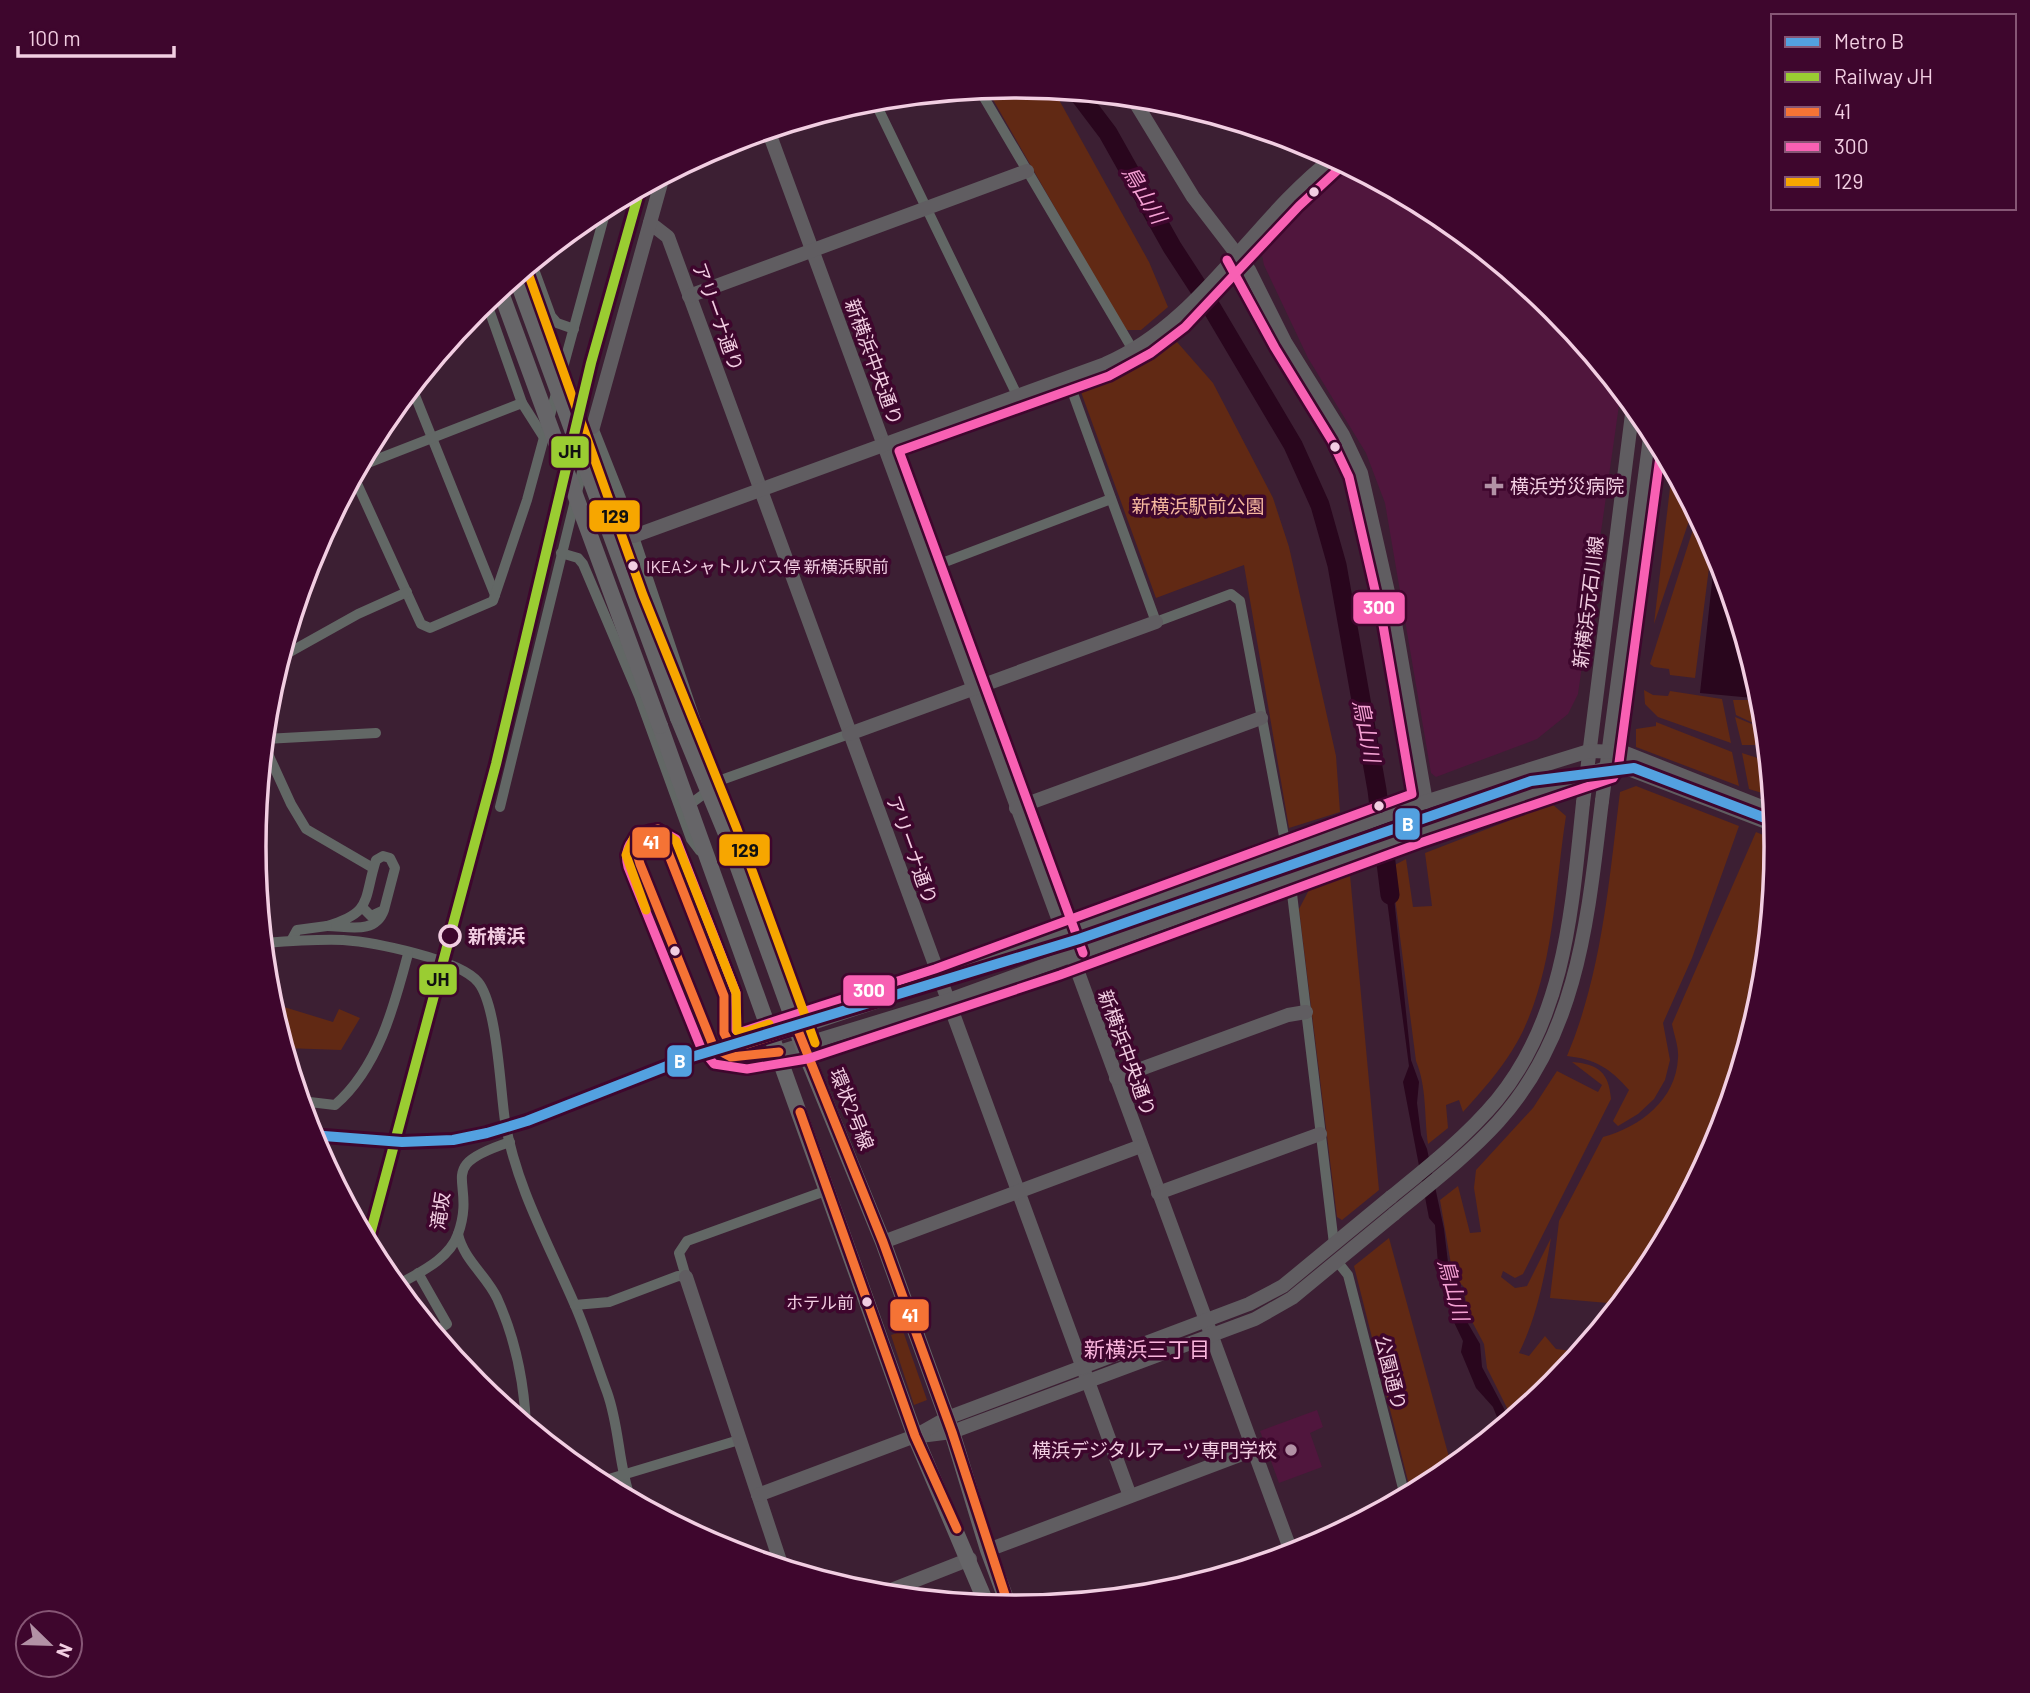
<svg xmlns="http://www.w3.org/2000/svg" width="2030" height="1693" font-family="Barlow,'Noto Sans JP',sans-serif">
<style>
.built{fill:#50163d}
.green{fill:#612914}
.water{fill:#29061d}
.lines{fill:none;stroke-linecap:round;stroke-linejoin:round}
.river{stroke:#29061d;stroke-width:19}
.street{stroke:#626765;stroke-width:10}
.secondary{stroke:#605d61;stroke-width:14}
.primary{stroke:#666568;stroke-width:16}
.secondary-bridge{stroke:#605d61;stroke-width:14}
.primary-bridge{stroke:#666568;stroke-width:16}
.bus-1-casing{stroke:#3e062d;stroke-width:14}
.bus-2-casing{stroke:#3e062d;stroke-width:14}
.bus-3-casing{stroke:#3e062d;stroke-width:14}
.bus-1{stroke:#f57335;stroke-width:9}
.bus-2{stroke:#f860b3;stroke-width:9}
.bus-3{stroke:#f7a600;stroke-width:9}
.rail-1-casing{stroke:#3e062d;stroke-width:16}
.rail-1{stroke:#9acd32;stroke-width:10}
.metro-1-casing{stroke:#3e062d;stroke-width:16}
.metro-1{stroke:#53a1e0;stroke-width:10}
.bus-dot{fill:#f2cee2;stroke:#3e062d;stroke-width:2.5}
.poi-dot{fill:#b291a5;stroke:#3e062d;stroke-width:2.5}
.stop-dot{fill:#3e062d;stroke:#f2cee2;stroke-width:3.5}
.labels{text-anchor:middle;stroke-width:7;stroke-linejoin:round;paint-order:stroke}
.bus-label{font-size:17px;fill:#f2cee2;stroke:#3e062d;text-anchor:start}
.street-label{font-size:19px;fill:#f2cee2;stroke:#3e062d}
.poi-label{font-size:19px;fill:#f2cee2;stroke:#3e062d;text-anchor:start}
.park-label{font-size:19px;fill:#f6b99f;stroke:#3e062d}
.stop-label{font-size:19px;font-weight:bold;fill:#f2cee2;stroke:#3e062d;text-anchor:start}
.water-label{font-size:21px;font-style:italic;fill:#f6a1d4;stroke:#3e062d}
.neighbourhood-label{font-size:21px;fill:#fab5dd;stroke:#3e062d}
.rim{fill:none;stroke:#f2cee2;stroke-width:3.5}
.line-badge{stroke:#3e062d;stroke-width:2.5}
.badge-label{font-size:19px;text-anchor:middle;font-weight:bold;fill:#fff}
.pale-badge-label{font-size:19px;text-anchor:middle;font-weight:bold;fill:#111}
</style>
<rect width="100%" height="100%" fill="#3c1f33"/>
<g class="built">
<polygon points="1346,165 1438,214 1553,309 1621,391 1578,694 1568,714 1537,739 1436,777 1431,773 1385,503 1366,453 1308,358 1264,265 1261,250 1306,200 1313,199"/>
<polygon points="1317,1410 1323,1427 1310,1433 1322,1467 1279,1483 1260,1431"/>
</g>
<g class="green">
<polygon points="1015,86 1053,89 1149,262 1168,307 1141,330 1125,330 987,89"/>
<polygon points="1177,342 1213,383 1273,498 1289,547 1336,756 1340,812 1289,828 1244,565 1156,598 1081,392 1084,385 1150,358"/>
<polygon points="1672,471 1693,509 1654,624"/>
<polygon points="1697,517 1712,544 1695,678 1670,675 1669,669 1654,667 1650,664"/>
<polygon points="1644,690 1653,695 1668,696 1670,691 1722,699 1731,743 1658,717 1645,704"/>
<polygon points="1757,692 1761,698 1762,721 1753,723 1736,715 1733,700 1756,700"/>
<polygon points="1735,717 1752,724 1764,722 1766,745 1742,745"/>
<polygon points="1656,722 1732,752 1739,786 1636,747 1636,729 1656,726"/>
<polygon points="1742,753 1767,761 1769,779 1762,793 1749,789"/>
<path d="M1636 786 1739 826 1692 958 1663 1023 1670 1060 1665 1080 1654 1099 1638 1114 1618 1126 1613 1121 1629 1090C1610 1068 1595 1059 1567 1056 1602 973 1609 881 1620 792Z"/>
<path d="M1552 804 1566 816C1554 892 1554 982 1513 1049 1499 1072 1481 1092 1463 1112L1459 1100 1446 1105 1448 1128 1428 1144C1424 1114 1427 1088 1416 1061L1391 867 1406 859 1413 907 1432 906 1425 853Z"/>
<path d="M1756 832 1775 840 1776 847 1761 995 1718 1138 1647 1269 1607 1319 1608 1303 1550 1298 1559 1221 1603 1137C1640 1127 1676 1100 1678 1058 1679 1047 1674 1035 1672 1024Z"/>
<polygon points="1350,875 1379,1190 1342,1220 1337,1217 1299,909 1310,888"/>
<polygon points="271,1003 333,1022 339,1009 360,1018 341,1050 285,1048"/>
<path d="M1572 1062C1599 1064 1609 1073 1611 1099L1523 1274 1515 1278 1503 1271 1501 1277 1515 1288 1527 1286 1551 1238C1544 1279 1537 1316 1519 1353L1529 1356 1545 1336 1556 1349 1580 1352 1553 1385 1512 1418 1487 1368 1484 1344 1467 1312 1464 1287 1453 1276 1440 1200 1458 1186 1470 1233 1481 1232 1474 1188 1476 1170 1533 1108 1557 1071 1598 1092 1602 1085Z"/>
<polygon points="1389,1238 1452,1468 1411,1493 1354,1266"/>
<polygon points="903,1331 927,1400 914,1405 891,1335"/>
</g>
<g class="water">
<polygon points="1713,573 1724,574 1758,687 1753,698 1700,693"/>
<polygon points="1391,869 1411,1060 1419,1082 1417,1103 1421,1135 1427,1149 1444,1229 1450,1279 1458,1287 1463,1315 1480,1344 1482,1367 1510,1420 1501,1427 1493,1407 1476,1388 1461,1352 1463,1341 1450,1314 1452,1308 1438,1264 1435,1225 1429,1218 1403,1082 1409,1066 1383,870"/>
</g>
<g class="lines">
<polyline class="river" points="1077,92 1108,133 1172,247 1213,310 1293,445 1320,505 1337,565 1377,790 1390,895"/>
<g class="street">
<polyline points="979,89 1133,350"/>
<polyline points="874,100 1017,395"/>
<polyline points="532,264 551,316 557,323 574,329"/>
<polyline points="486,301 522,403"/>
<polyline points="1067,377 1156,622 1231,594 1240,601 1287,852 1334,1244"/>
<polyline points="412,388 495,595"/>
<polyline points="593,427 621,498 713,772 707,790"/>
<polyline points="360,466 522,403 543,436"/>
<polyline points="354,477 421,624 430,628 493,601 527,500 607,206"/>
<polyline points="561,553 578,558 583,564 639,696 691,839 700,851"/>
<polyline points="929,568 1111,499"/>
<polyline points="281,657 358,614 407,592"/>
<polyline points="265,739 376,733"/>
<polyline points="264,745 291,804 306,829 373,868"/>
<polyline points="689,805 724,779 849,734"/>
<polyline points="500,807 593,427"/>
<path d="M363 908 371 916 384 910 395 868 390 858 383 856 376 860C363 901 373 912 327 926 348 926 375 935 384 910"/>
<polyline points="291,941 297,930 327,926"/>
<path d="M264 943C290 941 317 939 343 940 373 942 459 959 478 982 497 1005 500 1087 505 1121 516 1186 548 1243 574 1303 587 1332 596 1363 607 1392 620 1428 618 1465 631 1500"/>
<path d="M301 1101 335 1105C378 1068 394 1007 408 954"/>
<path d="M458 1234C464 1260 486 1275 497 1298 515 1338 524 1381 526 1425"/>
<polyline points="1337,1261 1348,1275 1405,1496"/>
<polyline points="418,1273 447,1324 434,1332"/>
<path d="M396 1286C418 1273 449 1260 458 1234 478 1178 431 1168 510 1142"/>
<polyline points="575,1305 609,1302 678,1276 686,1277 679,1253 687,1241 828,1190"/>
<polyline points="599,1482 739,1440"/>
</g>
<g class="secondary">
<polyline points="1132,97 1193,197 1249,270 1285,342 1343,435 1361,473 1395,623 1426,802"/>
<polyline points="768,130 1292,1554"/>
<polyline points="650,223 668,237 1130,1496"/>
<polyline points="689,296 1027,171"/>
<polyline points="593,427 663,176"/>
<path d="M634 536 1105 364C1201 323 1252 220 1333 158"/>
<polyline points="849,734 1156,622"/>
<polyline points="1602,801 1651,430"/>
<polyline points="1583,803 1633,406"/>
<polyline points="1016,808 1261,718"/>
<polyline points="773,1036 939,981 1412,806 1589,751 1623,752 1772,811"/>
<polyline points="779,1052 946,1001 1416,831 1606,768 1631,770 1774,825"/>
<polyline points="1116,1078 1288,1015 1306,1012"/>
<polyline points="1158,1193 1320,1134"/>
<polyline points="883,1242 1141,1146"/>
<polyline points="686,1277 782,1567"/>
<polyline points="920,1436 952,1432 1255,1319 1292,1298 1394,1214"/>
<polyline points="758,1495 915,1436 947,1418 1249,1304 1283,1286 1391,1197"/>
<polyline points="988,1550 1253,1450"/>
<polyline points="881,1594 970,1559"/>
</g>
<g class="primary">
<polyline points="678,718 726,834 803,1047 883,1242 952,1432 988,1550 1009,1607"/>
<polyline points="660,726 915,1436 987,1605"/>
</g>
<g class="secondary-bridge">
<path d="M1391 1197C1428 1167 1466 1137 1497 1100 1566 1016 1572 906 1583 803"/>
<path d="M1394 1214C1429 1185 1467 1156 1498 1122 1579 1033 1588 915 1602 801"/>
</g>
<g class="primary-bridge">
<polyline points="516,277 678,718"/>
<polyline points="500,290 660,726"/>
</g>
<defs>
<g id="bus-1">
<polyline points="797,1028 883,1242 952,1432 1009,1607"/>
<polyline points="779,1052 731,1057 714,1048 640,864 638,857 642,846 656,841 665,845 724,996 724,1033 729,1042 747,1044 797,1028"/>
<polyline points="800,1112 915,1436 957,1529"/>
</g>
<g id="bus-2">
<path d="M1227 260 1275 348 1332 441 1349 477 1383 625 1412 794 935 969 741 1032 736 1030V993L676 839 658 829C636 831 622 845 628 867L701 1048 714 1064 747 1069 807 1059 1060 975 1420 843 1613 778 1618 770 1661 449"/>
<polyline points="1083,953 899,451 1109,376 1151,353 1185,327 1299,206 1341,167"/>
</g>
<g id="bus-3">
<polyline points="528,273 643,595 737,829 815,1043"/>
<polyline points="646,910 626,855 634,837 658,829 676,841 736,993 737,1031 746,1032 769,1024"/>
</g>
</defs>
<use href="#bus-1" class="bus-1-casing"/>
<use href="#bus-2" class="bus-2-casing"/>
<use href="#bus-3" class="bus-3-casing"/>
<use href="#bus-1" class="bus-1"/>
<use href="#bus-2" class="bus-2"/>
<use href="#bus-3" class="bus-3"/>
<defs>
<polyline id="rail-1" points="368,1242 496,764 591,363 640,189"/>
</defs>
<use href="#rail-1" class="rail-1-casing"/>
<use href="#rail-1" class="rail-1"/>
<defs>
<polyline id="metro-1" points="311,1135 402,1142 453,1140 487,1133 527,1121 685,1059 1079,939 1531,781 1634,768 1773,821"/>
</defs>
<use href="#metro-1" class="metro-1-casing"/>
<use href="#metro-1" class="metro-1"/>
</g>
<g class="bus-dot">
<circle cx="1314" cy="192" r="6"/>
<circle cx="1335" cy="447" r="6"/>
<circle cx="633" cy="566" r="6"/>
<circle cx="1379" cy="806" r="6"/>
<circle cx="675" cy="951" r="6"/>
<circle cx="867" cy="1302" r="6"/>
</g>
<g class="poi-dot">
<path d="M1490.5 475.5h7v7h7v7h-7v7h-7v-7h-7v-7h7z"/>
<circle cx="1291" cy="1450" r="7"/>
</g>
<circle class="stop-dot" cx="450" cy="936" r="10"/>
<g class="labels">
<g class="bus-label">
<text x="646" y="573">IKEAシャトルバス停 新横浜駅前</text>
<text x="854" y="1309" text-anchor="end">ホテル前</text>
</g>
<g class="street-label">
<text transform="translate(718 317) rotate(70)" y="7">アリーナ通り</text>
<text transform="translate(874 362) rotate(70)" y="7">新横浜中央通り</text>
<text transform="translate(1588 602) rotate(-83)" y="7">新横浜元石川線</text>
<text transform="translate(912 850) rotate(70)" y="7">アリーナ通り</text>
<text transform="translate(1127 1053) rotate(70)" y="7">新横浜中央通り</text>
<text transform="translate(852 1109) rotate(68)" y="7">環状2号線</text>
<text transform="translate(440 1211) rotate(-82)" y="7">滝坂</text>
<text transform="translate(1391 1373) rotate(76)" y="7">公園通り</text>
</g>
<g class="poi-label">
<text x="1510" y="493">横浜労災病院</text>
<text x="1277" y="1457" text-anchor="end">横浜デジタルアーツ専門学校</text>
</g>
<g class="park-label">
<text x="1198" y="513">新横浜駅前公園</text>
</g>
<g class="stop-label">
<text x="468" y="943">新横浜</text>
</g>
<g class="water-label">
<text transform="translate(1144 195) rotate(59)" y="7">鳥山川</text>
<text transform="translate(1366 731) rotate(79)" y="7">鳥山川</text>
<text transform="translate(1453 1290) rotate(75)" y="7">鳥山川</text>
</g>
<g class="neighbourhood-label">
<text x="1147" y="1357">新横浜三丁目</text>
</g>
</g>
<path d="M0 0H2030V1693H0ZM1014 98H1016A748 748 0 0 1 1764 846V847A748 748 0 0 1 1016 1595H1014A748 748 0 0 1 266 847V846A748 748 0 0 1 1014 98Z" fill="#3e062d" fill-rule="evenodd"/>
<path class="rim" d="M1014 98H1016A748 748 0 0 1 1764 846V847A748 748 0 0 1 1016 1595H1014A748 748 0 0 1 266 847V846A748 748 0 0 1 1014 98Z"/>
<g class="line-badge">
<rect x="550" y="435" width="40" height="34" rx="7" fill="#9acd32"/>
<rect x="588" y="499" width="53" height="34" rx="7" fill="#f7a600"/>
<rect x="1352" y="591" width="54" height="34" rx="7" fill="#f860b3"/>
<rect x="1394" y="807" width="27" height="34" rx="7" fill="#53a1e0"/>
<rect x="631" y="826" width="40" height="33" rx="7" fill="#f57335"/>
<rect x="718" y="833" width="53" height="34" rx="7" fill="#f7a600"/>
<rect x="418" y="963" width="40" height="33" rx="7" fill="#9acd32"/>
<rect x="842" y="974" width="54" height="33" rx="7" fill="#f860b3"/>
<rect x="666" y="1044" width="27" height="34" rx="7" fill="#53a1e0"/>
<rect x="889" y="1298" width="41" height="34" rx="7" fill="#f57335"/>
</g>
<g class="badge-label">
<text x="1379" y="614">300</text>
<text x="1408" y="831">B</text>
<text x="651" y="849">41</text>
<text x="869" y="997">300</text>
<text x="680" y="1068">B</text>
<text x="910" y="1322">41</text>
</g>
<g class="pale-badge-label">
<text x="570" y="458">JH</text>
<text x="615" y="523">129</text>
<text x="745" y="857">129</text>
<text x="438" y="986">JH</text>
</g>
<rect x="1771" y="14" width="245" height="196" fill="#3e062d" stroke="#865675" stroke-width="2"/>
<rect x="1785" y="37" width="35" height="10" fill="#53a1e0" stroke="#865675" stroke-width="2"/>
<text x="1834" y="49" font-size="21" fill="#f2cee2">Metro B</text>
<rect x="1785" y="72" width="35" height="10" fill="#9acd32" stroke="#865675" stroke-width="2"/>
<text x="1834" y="84" font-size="21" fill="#f2cee2">Railway JH</text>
<rect x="1785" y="107" width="35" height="10" fill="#f57335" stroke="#865675" stroke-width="2"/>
<text x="1834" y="119" font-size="21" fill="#f2cee2">41</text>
<rect x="1785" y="142" width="35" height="10" fill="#f860b3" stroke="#865675" stroke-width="2"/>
<text x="1834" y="154" font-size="21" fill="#f2cee2">300</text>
<rect x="1785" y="177" width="35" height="10" fill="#f7a600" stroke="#865675" stroke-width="2"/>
<text x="1834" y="189" font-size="21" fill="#f2cee2">129</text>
<g transform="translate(49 1644) rotate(113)"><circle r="33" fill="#3e062d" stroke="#865675" stroke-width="2"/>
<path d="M0-5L12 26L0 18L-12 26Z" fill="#b291a5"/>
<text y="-10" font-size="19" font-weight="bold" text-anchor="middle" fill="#f2cee2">N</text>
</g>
<path d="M18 46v10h156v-10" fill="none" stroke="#f2cee2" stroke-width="3.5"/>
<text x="28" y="46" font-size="21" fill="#f2cee2" stroke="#3e062d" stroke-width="5" paint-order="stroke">100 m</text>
</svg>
